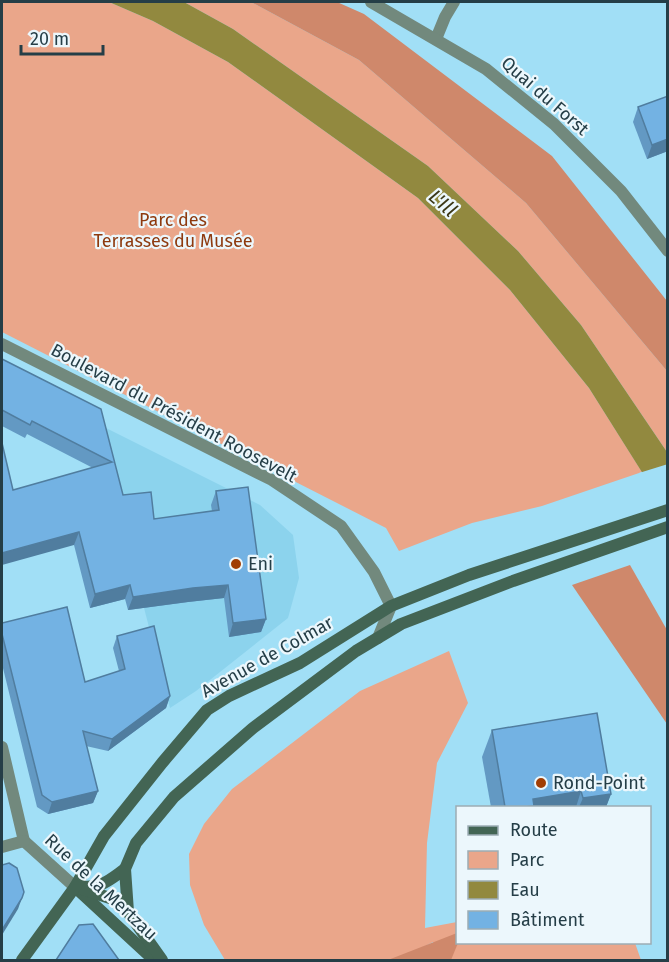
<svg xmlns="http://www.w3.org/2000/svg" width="669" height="962" font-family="'Fira Sans',sans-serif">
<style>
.built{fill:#8cd3ed}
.green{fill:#eaa68a}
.forest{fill:#cf886b}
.water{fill:#92893f}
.pier{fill:#a1dff6}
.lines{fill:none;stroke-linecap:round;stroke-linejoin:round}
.minor{stroke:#72897d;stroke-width:12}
.tertiary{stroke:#72897d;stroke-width:12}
.secondary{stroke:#436554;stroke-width:12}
.wall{fill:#6399c3}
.shaded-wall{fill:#507d9f}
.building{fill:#73b2e3;stroke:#507d9f;stroke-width:1.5}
.poi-dot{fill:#a13e05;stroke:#ecf7fc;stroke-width:2}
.labels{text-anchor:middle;stroke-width:4.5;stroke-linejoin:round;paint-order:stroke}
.street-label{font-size:18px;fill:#253e47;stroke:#ecf7fc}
.park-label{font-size:18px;fill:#8e3a0f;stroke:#ecf7fc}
.poi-label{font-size:18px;fill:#253e47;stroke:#ecf7fc;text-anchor:start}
.water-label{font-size:20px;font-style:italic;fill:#3c3817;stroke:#ecf7fc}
</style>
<rect width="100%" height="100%" fill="#a1dff6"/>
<polygon class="built" points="96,423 260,505 293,535 299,578 288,618 196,691 170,708"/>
<g class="green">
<polygon points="2,2 109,2 153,21 228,62 418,198 510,290 589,388 642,472 542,506 472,523 399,551 386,528 2,332"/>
<polygon points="184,2 251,2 359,60 526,203 667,371 667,452 581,325 518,251 428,166 233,29"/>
<polygon points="449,651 468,703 437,763 427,843 425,928 457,922 458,942 635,943 641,960 441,960 433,942 398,960 225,960 204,925 190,885 189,854 204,824 232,789 360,691"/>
</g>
<g class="forest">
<polygon points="251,2 337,2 364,14 552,156 667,301 667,371 526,203 359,60"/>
<polygon points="630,565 667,630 667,724 572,585"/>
<polygon points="457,933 458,943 451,960 388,960"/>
</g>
<polygon class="water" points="109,2 184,2 233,29 428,166 518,251 581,325 667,452 667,512 589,388 510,290 418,198 228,62 153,21"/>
<polygon class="pier" points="668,464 667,515 665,514 639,473"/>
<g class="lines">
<g class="minor">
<polyline points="436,39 445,17 454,2"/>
<polyline points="2,344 272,480 341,526 374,572 391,606 378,638"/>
<polyline points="2,747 24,841"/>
<polyline points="24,841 75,887"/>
<polyline points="2,847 24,841"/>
</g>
<polyline class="tertiary" points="371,2 486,69 554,124 621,191 668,251"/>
<g class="secondary">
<polyline points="75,887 154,960"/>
<path d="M82 887C103 887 108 881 125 869"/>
<polyline points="79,888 113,899 128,912"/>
<polyline points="22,960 75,887 104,836 162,763 207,710 229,696 300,663 391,606 469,575 668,510"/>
<polyline points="162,960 128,912 125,869 136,843 174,797 253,728 356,651 401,624 513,581 668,527"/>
</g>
</g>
<g class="wall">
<polygon points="638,107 668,151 647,159 633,122"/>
<polygon points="2,359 101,409 123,495 154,519 212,511 211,505 216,491 266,619 261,632 229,637 224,598 188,602 128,610 125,599 90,608 74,545 13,490 93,468 27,434 25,438 2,426"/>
<polygon points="2,623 85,682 119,671 113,648 117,636 170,696 166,708 108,751 86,746 98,791 93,803 48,814 37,807 2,664"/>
<polygon points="492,730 611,794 606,807 491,807 482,757"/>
</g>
<g class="shaded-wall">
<polygon points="668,139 668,151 647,159 652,145"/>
<polygon points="79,532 74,545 2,565 2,553"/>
<polygon points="130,585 125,599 90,608 95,594"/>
<polygon points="228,585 224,598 188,602 128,610 133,597 193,588"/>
<polygon points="266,619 261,632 229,637 233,623"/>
<polygon points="170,696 166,708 108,751 112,739"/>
<polygon points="98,791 93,803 48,814 52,802"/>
<polygon points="581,791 576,807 524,807 533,799"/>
<polygon points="611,794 606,807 579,807 583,798"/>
<polygon points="22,898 18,909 2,935 2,930"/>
</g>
<g class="building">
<polygon points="668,96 668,139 652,145 638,107"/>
<polygon points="2,359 101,409 123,495 151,492 154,519 219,510 216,491 248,487 266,619 233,623 228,585 193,588 133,597 130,585 95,594 79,532 2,553 2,443 13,490 112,462 32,421 30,425 2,410"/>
<polygon points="67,607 85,682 125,669 117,636 154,626 170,696 112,739 83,731 98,791 52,802 42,795 2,634 2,623"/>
<polygon points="597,713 611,794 583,798 581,791 533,799 534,806 524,807 505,807 492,730"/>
<polygon points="9,863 17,868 24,892 22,898 2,930 2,865"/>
<polygon points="93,924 119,960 56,960 79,925"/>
</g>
<g class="poi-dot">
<circle cx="236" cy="564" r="6"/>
<circle cx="541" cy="783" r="6"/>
</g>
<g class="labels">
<g class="street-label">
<text transform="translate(545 96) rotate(41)" y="6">Quai du Forst</text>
<text transform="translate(174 413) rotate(28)" y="6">Boulevard du Président Roosevelt</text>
<text transform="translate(267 657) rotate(-29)" y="6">Avenue de Colmar</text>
<text transform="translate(101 887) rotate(43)" y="6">Rue de la Mertzau</text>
</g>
<g class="park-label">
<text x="173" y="226">Parc des<tspan x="173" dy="21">Terrasses du Musée</tspan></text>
</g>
<g class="poi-label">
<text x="248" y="570">Eni</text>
<text x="553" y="789">Rond-Point</text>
</g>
<g class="water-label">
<text transform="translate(443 203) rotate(41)" y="7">L'Ill</text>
</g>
</g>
<rect width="669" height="962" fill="none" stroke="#253e47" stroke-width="6"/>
<rect x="456" y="806" width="195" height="138" fill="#ecf7fc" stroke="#9cadb4" stroke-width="1.5"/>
<rect x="468" y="826" width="30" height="9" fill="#436554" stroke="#9cadb4" stroke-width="1.5"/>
<text x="510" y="836" font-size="18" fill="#253e47">Route</text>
<rect x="468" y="851" width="30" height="18" fill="#eaa68a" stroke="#9cadb4" stroke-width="1.5"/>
<text x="510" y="866" font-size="18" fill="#253e47">Parc</text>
<rect x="468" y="881" width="30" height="18" fill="#92893f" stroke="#9cadb4" stroke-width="1.5"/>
<text x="510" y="896" font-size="18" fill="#253e47">Eau</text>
<rect x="468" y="911" width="30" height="18" fill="#73b2e3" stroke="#9cadb4" stroke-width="1.5"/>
<text x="510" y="926" font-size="18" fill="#253e47">Bâtiment</text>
<path d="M21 45v9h82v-9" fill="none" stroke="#253e47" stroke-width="3"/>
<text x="30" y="45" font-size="18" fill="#253e47" stroke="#ecf7fc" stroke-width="4.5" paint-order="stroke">20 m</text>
</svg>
